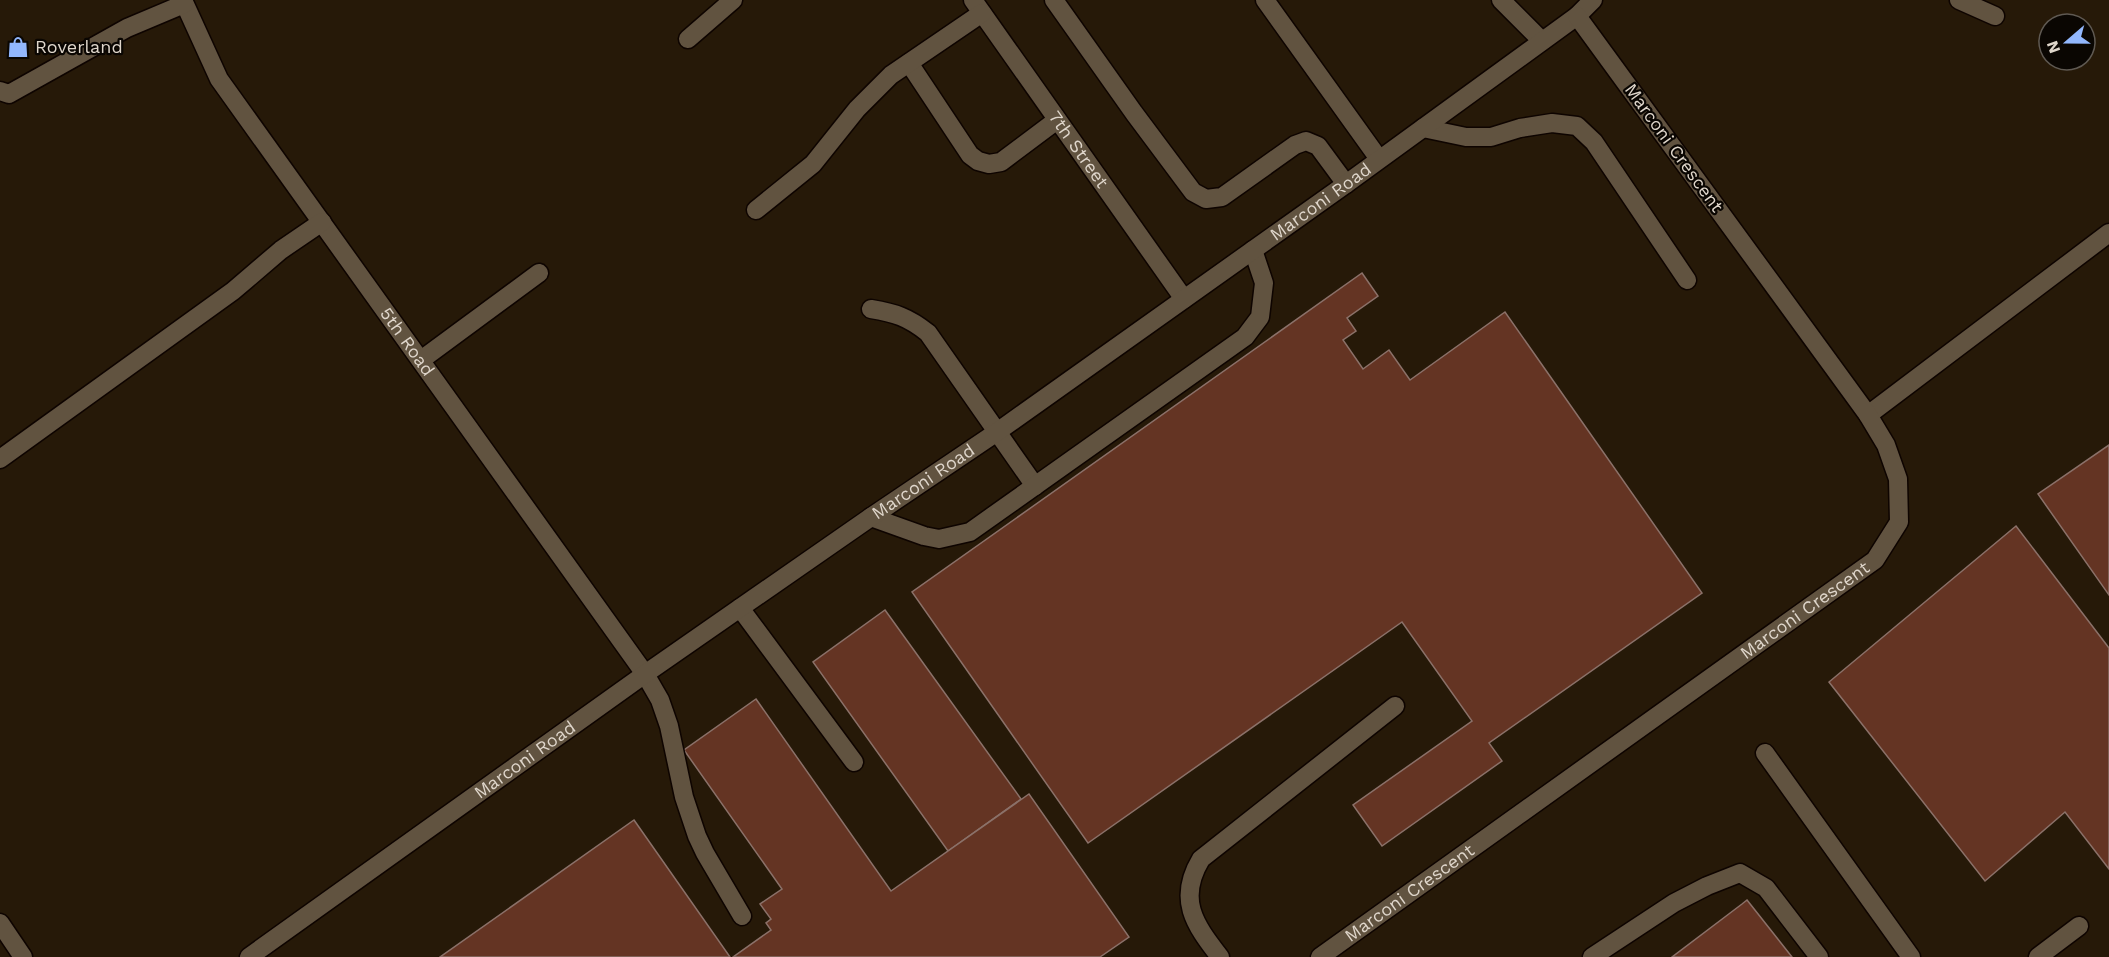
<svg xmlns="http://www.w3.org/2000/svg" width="2109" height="957" font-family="'Work Sans',sans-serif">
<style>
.building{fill:#643423;stroke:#8b7169;stroke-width:1.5}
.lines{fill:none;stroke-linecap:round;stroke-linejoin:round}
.minor-casing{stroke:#0e0400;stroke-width:21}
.minor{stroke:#615340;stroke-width:18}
.labels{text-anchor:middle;stroke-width:4.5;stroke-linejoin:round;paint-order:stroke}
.poi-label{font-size:18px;fill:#dfd6cb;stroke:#0a0602;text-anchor:start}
.street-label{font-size:18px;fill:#dfd6cb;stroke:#0a0602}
</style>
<rect width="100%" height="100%" fill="#261908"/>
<g class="building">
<polygon points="1362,273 1378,296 1347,318 1356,331 1343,340 1363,369 1389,350 1410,380 1505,312 1702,593 1489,743 1502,761 1382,846 1353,805 1472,721 1402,622 1088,843 912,592"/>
<polygon points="2109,445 2109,595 2038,494"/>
<polygon points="2016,526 2109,648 2109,869 2065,812 1985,881 1829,682"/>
<polygon points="885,610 1021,799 948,851 813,662"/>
<polygon points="756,699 891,891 1029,794 1129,937 1100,957 733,957 771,930 766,923 771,919 760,904 782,889 684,750"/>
<polygon points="634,820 730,957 440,957"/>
<polygon points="1747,900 1792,957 1672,957 1742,904"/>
</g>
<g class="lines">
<defs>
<g id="minor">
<path id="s1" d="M183 0 219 79 645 674 660 700 669 726 684 797 697 836 705 853 742 916"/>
<path id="s2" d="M973 0 1184 299"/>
<polyline points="1054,0 1134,113 1193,192 1206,199 1222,197 1295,145 1306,141 1318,146 1346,184"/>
<polyline points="1265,0 1379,159"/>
<polyline points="1501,0 1542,41"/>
<polyline points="1959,0 1995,16"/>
<polyline points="688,39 733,0"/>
<polyline points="909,63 970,155 978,161 989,164 1001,162 1057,120"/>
<polyline points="0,91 9,94 127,28 184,4"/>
<polyline points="1423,128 1466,137 1491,137 1520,128 1552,123 1577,126 1594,142 1687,280"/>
<polyline points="756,210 813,164 857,109 891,75 982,13"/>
<path d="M871 309C895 313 908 317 928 333L1035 486"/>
<polyline points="421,360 539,273"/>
<polyline points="1868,415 2109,233"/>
<polyline points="0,459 233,291 281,250 322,222"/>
<polyline points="871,517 924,536 939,539 970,532 1245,337 1260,317 1264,283 1253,250"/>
<polyline points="740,608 854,762"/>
<polyline points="1765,753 1911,957"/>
<polyline points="0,923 23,957"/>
<path id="s3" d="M249 957 645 674 871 517 997 432 1346 184 1577 16 1593 0"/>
<path d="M1220 957C1194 924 1177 899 1201 859L1395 706"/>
<path id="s4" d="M1320 957 1875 560 1899 522 1898 479 1886 445 1868 415 1577 16"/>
<polyline points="1592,957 1674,903 1707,886 1740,873 1766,888 1819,957"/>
<polyline points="2038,957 2079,926"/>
</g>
</defs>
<use href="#minor" class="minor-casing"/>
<use href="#minor" class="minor"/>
</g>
<defs>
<symbol id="shop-bare" viewBox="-9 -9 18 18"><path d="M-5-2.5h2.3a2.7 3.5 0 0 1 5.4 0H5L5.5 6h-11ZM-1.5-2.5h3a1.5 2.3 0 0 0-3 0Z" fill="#92b7fd" stroke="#0a0602" stroke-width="2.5" paint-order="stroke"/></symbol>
</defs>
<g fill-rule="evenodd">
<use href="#shop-bare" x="3" y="32" width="30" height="30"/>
</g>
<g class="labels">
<g class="poi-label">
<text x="35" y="53">Roverland</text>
</g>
<g class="street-label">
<text transform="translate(1674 148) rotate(54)" y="6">Marconi Crescent</text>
<text dy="6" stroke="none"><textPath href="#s2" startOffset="183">7th Street</textPath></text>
<text dy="6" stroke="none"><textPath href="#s3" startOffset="1311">Marconi Road</textPath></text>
<text dy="6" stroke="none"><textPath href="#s1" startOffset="410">5th Road</textPath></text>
<text dy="6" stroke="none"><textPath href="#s3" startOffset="825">Marconi Road</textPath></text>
<text dy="6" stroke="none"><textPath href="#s4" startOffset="596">Marconi Crescent</textPath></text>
<text dy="6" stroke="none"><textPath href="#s3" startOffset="339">Marconi Road</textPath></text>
<text dy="6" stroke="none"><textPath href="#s4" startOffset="110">Marconi Crescent</textPath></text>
</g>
</g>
<g transform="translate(2067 42) rotate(250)"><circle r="28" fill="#0a0602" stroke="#5f5952" stroke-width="1.5"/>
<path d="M0-4.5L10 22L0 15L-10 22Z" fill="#92b7fd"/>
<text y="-9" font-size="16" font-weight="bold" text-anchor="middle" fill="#dfd6cb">N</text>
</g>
</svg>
